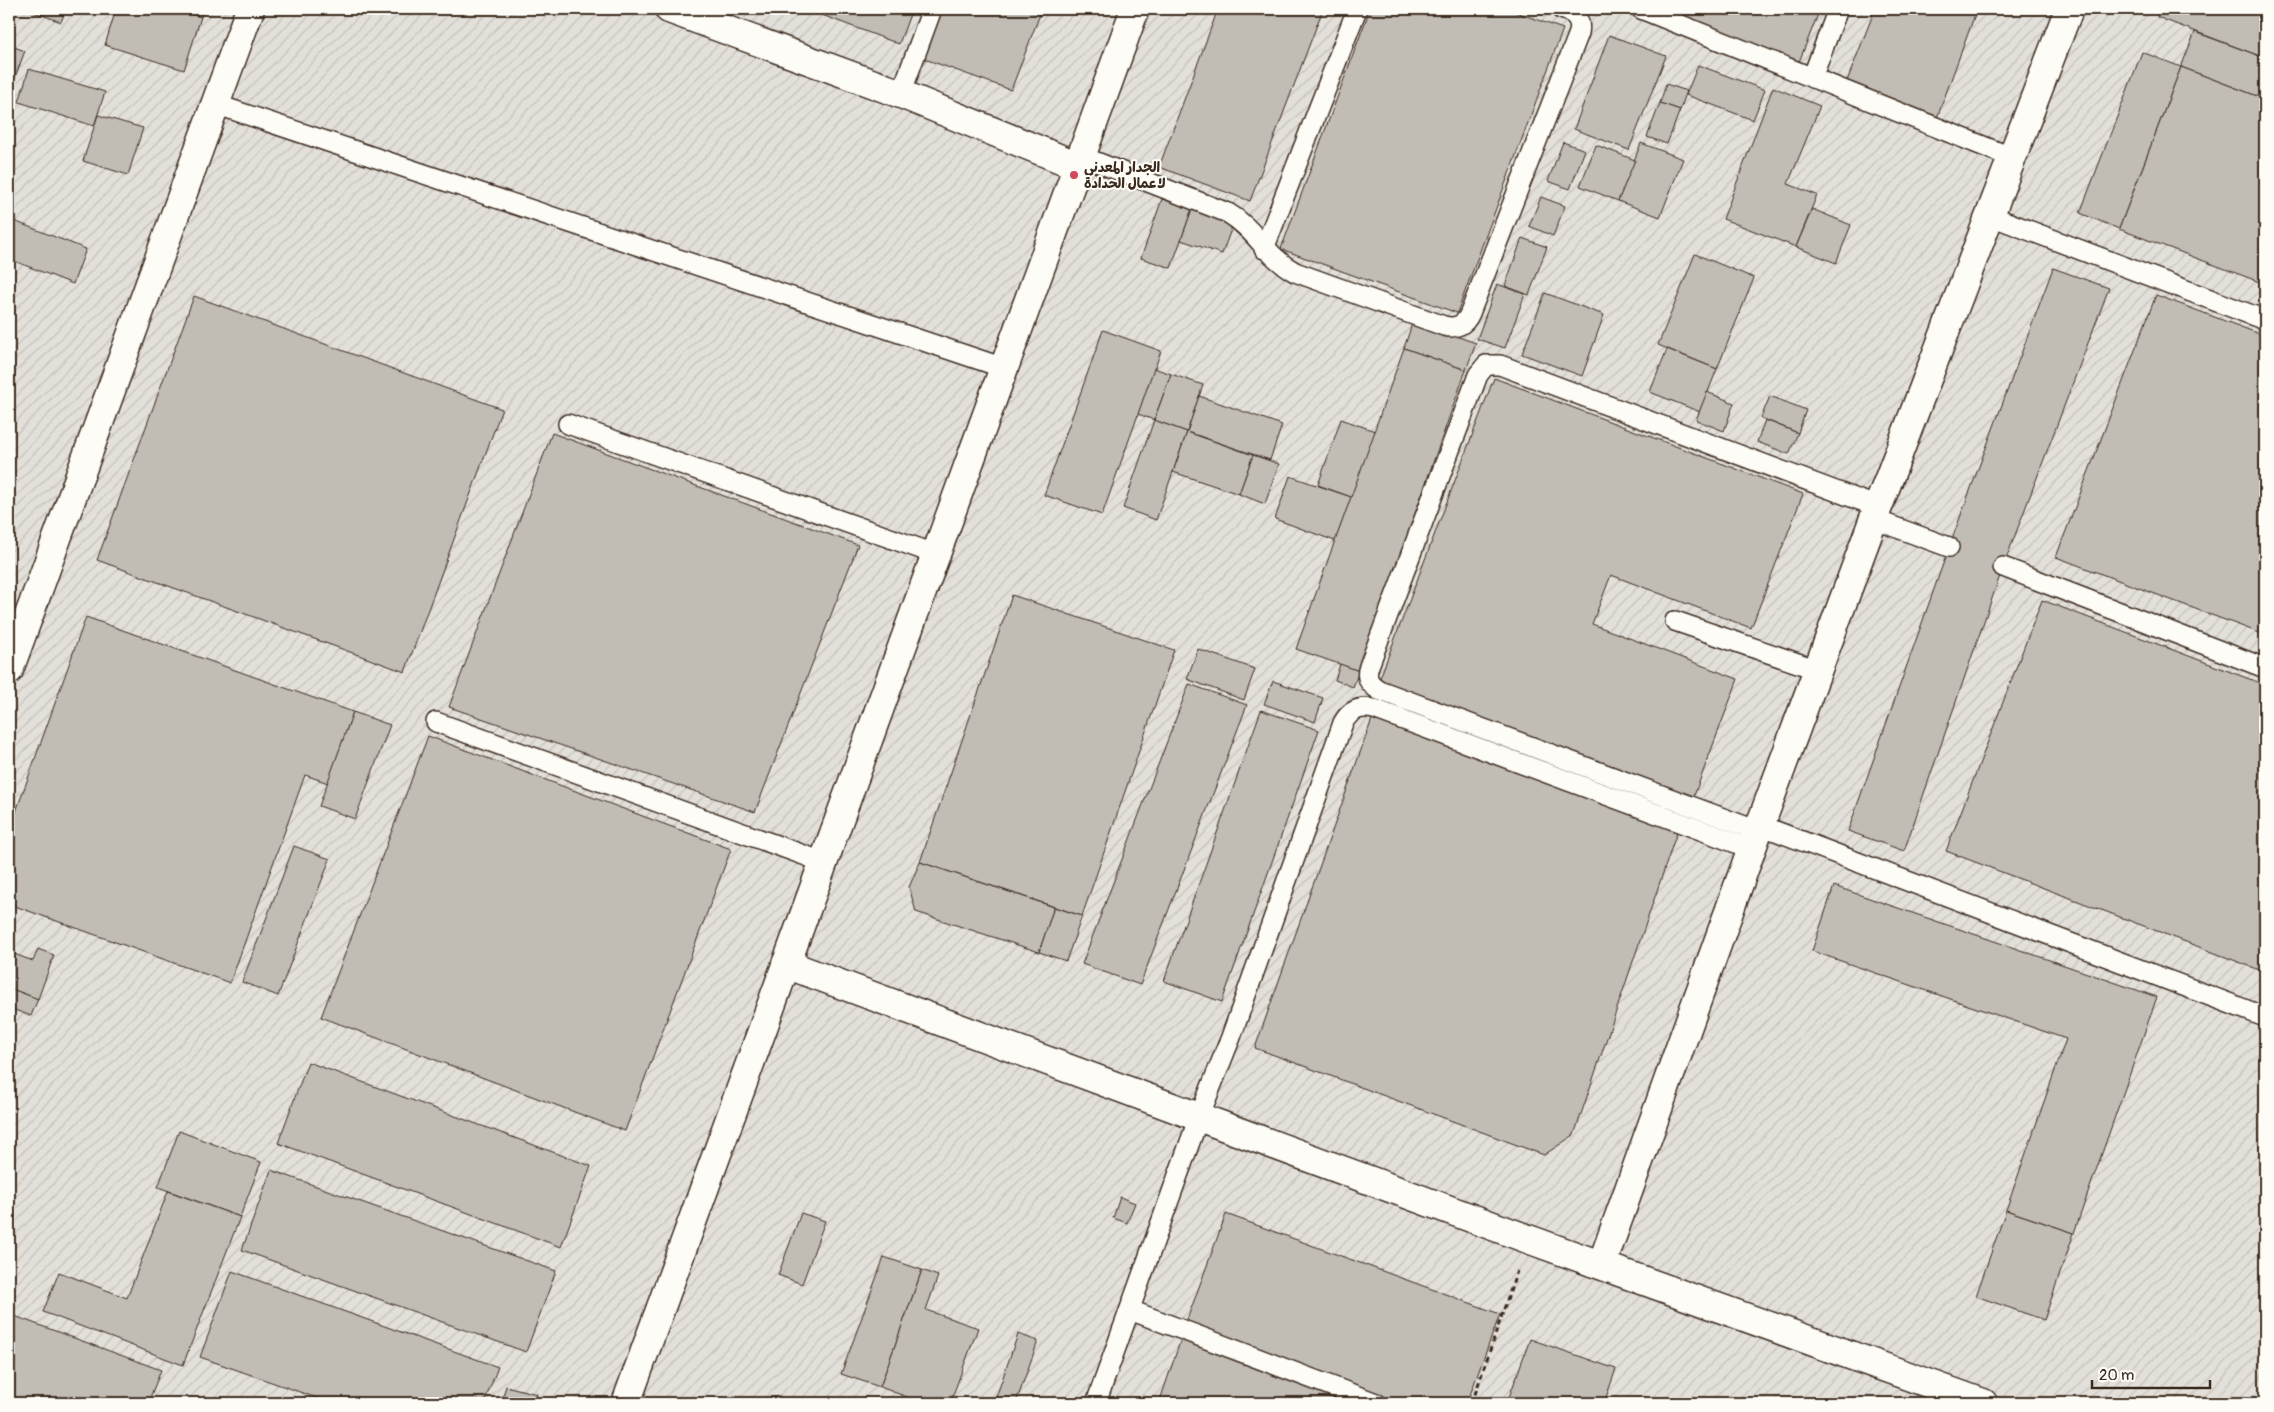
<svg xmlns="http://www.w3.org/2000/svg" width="2274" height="1412" font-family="Pangolin,'Playpen Sans Arabic',sans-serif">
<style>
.industrial{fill:url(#industrial-furrows)}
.building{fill:#c1bcb4;stroke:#3b2a1e}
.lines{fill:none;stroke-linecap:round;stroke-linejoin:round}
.lane-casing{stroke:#3b2a1e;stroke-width:22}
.street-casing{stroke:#3b2a1e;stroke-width:31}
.path{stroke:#3b2a1e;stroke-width:3;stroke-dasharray:5 4;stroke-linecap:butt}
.lane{stroke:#fdfcf7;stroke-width:19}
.street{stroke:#fdfcf7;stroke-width:28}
.poi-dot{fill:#d1495b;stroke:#fdfcf7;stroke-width:2}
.labels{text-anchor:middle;stroke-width:4;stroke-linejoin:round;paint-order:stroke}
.poi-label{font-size:14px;font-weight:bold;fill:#3b2a1e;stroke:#fdfcf7;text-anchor:start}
</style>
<defs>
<pattern id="industrial-furrows" width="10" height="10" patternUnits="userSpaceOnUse" patternTransform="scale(1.25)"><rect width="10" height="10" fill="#e3e0da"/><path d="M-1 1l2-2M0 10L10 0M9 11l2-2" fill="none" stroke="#c4c0bb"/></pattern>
</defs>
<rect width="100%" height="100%" fill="#f1efea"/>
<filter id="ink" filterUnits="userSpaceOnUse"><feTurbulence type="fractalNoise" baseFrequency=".02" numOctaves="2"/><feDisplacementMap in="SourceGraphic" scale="10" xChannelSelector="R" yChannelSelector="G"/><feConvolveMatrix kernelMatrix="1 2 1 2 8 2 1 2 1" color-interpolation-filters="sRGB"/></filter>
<g filter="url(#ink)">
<rect class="industrial" x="9" y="9" width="2256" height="1394"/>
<g class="building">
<polygon points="25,9 44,9 42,15"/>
<polygon points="44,9 66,9 61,22 42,15"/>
<polygon points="116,9 174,9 201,17 184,70 105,45"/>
<polygon points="177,9 204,9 201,17"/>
<polygon points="806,9 912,9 899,44"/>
<polygon points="941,9 1042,9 1011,90 922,58"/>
<polygon points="1218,9 1323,9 1250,201 1159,167"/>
<polygon points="1370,9 1507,9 1563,29 1457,313 1281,249"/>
<polygon points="1654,9 1820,9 1799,62"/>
<polygon points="1875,9 1977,9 1937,118 1847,81"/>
<polygon points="2160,9 2265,9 2265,58 2157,17"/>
<polygon points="2195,32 2265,58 2265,99 2181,67"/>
<polygon points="1609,35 1666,56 1629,150 1574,129"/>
<polygon points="9,45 25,51 9,93"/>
<polygon points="2142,52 2181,67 2119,229 2080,213"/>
<polygon points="1698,65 1765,90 1753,120 1686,95"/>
<polygon points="2181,67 2265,99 2265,284 2119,229"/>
<polygon points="29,69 105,92 94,126 19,102"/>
<polygon points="1666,84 1687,91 1680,110 1660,103"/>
<polygon points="1773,87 1820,106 1788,184 1817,195 1796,247 1723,219"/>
<polygon points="1660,103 1680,110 1667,144 1647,137"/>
<polygon points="98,115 143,128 128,175 83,161"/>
<polygon points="1563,142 1585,150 1570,189 1548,181"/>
<polygon points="1641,143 1683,159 1660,217 1618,201"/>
<polygon points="1596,145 1635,160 1618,201 1580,186"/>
<polygon points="1541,197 1565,206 1553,236 1529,226"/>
<polygon points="1162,199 1192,209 1171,268 1141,258"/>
<polygon points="1192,209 1233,224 1222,254 1181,240"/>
<polygon points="1812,209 1851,225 1836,263 1796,247"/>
<polygon points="9,219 86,249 73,284 9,259"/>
<polygon points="1522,238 1547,247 1529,295 1505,286"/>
<polygon points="1695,254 1754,278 1717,369 1658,345"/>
<polygon points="2053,268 2109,288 2003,567 1904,851 1848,831 1949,547"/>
<polygon points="1497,284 1525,294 1505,348 1477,339"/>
<polygon points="1545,293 1604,315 1582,376 1522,354"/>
<polygon points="2156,295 2265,336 2265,635 2056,557"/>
<polygon points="194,296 502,409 405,672 97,560"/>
<polygon points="1413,321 1476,343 1466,370 1404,348"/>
<polygon points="1103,330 1161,351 1102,515 1044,495"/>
<polygon points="1404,348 1466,370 1359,671 1296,649"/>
<polygon points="1667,349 1717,369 1700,412 1650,392"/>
<polygon points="1154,368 1171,374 1154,420 1138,414"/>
<polygon points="1171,374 1203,385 1187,432 1154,420"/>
<polygon points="1494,378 1803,494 1751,628 1611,575 1592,624 1738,679 1692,801 1378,683"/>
<polygon points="1707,392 1734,403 1724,431 1696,420"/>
<polygon points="1199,396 1282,425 1270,460 1187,432"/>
<polygon points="1770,396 1806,410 1798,433 1761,418"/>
<polygon points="1341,419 1375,431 1351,497 1318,485"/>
<polygon points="1154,420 1187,432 1156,520 1123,508"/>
<polygon points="1765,420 1798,433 1789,454 1757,442"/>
<polygon points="1187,432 1253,455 1239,494 1173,472"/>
<polygon points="552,433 858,545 755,812 449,707"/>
<polygon points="1253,455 1279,464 1265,504 1239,494"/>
<polygon points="1290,476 1351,497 1335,541 1275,519"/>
<polygon points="1012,595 1174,650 1082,916 920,862"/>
<polygon points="2042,600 2265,685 2265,972 1946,851"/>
<polygon points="86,617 353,712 328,783 305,775 230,983 9,904 9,831"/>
<polygon points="1198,649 1255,669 1244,700 1187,679"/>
<polygon points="1340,664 1359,671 1353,687 1335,680"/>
<polygon points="1273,681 1323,698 1315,722 1264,704"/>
<polygon points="1189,684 1247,705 1140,985 1082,964"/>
<polygon points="1261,710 1319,730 1222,1002 1164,981"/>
<polygon points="353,712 390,725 355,819 319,806"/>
<polygon points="1372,719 1677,832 1574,1135 1544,1155 1255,1048"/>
<polygon points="428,736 731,849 625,1131 321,1017"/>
<polygon points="294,846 330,859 278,996 242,982"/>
<polygon points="920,862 1054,907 1039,952 916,912 909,887"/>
<polygon points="1834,886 2157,997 2074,1233 2006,1210 2066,1039 1812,951"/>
<polygon points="1054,907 1082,916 1066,961 1039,952"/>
<polygon points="38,949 54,955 38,999 9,988 9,952 33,961"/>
<polygon points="9,988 38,999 31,1016 9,1008"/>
<polygon points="308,1062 591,1166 561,1247 278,1143"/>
<polygon points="179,1131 261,1162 240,1217 158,1187"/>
<polygon points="271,1170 556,1271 526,1352 242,1250"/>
<polygon points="168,1191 240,1217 183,1365 43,1312 59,1272 127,1298"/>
<polygon points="1120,1197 1135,1203 1127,1223 1113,1218"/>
<polygon points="2006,1210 2074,1233 2044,1320 1976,1296"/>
<polygon points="801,1213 825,1221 802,1284 778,1275"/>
<polygon points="1226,1214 1500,1314 1467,1403 1402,1403 1185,1325"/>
<polygon points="884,1257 922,1270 880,1387 841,1374"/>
<polygon points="922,1270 938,1276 926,1310 978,1328 950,1403 923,1403 880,1387"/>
<polygon points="232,1271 498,1367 484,1403 331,1403 200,1357"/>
<polygon points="9,1314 161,1370 148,1403 9,1403"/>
<polygon points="1018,1334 1038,1341 1016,1403 994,1403"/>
<polygon points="1182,1336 1360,1403 1159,1403"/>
<polygon points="1530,1339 1616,1369 1604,1403 1507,1403"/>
<polygon points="506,1386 537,1394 535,1403 501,1403"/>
</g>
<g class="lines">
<defs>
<g id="lane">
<polyline points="1641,9 2013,158"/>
<polyline points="1812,78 1838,9"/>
<polyline points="901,94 932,9"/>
<polyline points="215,104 1004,368"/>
<path d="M1081 156 1228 213C1255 229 1266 256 1295 272L1444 326C1456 329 1465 325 1470 313L1579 33C1582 18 1574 13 1561 9"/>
<polyline points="1991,216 2265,320"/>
<polyline points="1264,249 1357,9"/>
<polyline points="568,424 935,554"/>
<polyline points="1873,519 1949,547"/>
<polyline points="2003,567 2265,668"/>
<polyline points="1675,621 1818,670"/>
<polyline points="436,722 823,862"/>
<polyline points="1760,825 2265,1017"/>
<path d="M1758 831 1379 690C1369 684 1365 678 1369 666L1478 375 1486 365H1500L1878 507"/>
<polyline points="1130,1310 1376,1403"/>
<path d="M1096 1403 1199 1117 1231 1037 1343 723C1350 710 1359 706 1374 709L1752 849"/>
</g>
<g id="street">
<polyline points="669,9 901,94 1078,166"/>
<polyline points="9,670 250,9"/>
<polyline points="786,964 1528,1239 1983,1403"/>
<polyline points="1602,1264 1758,831 1878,507 2069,9"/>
<polyline points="626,1403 1135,9"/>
</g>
</defs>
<use href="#lane" class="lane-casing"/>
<use href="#street" class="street-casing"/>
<polyline class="path" points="1472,1403 1517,1271"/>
<use href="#lane" class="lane"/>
<use href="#street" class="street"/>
</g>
</g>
<circle class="poi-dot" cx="1074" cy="175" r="5"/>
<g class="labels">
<g class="poi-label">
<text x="1084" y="172">الجدار المعدني<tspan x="1084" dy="16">لاعمال الحدادة</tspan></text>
</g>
</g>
<rect width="2274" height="1412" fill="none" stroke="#fdfcf7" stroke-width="30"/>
<rect x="15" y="15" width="2244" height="1382" fill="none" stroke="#3b2a1e" stroke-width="2" filter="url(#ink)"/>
<path d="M2092 1380v8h118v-8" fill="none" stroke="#3b2a1e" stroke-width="2.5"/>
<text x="2099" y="1380" font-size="15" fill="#3b2a1e" stroke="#fdfcf7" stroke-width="4" paint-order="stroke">20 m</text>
</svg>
